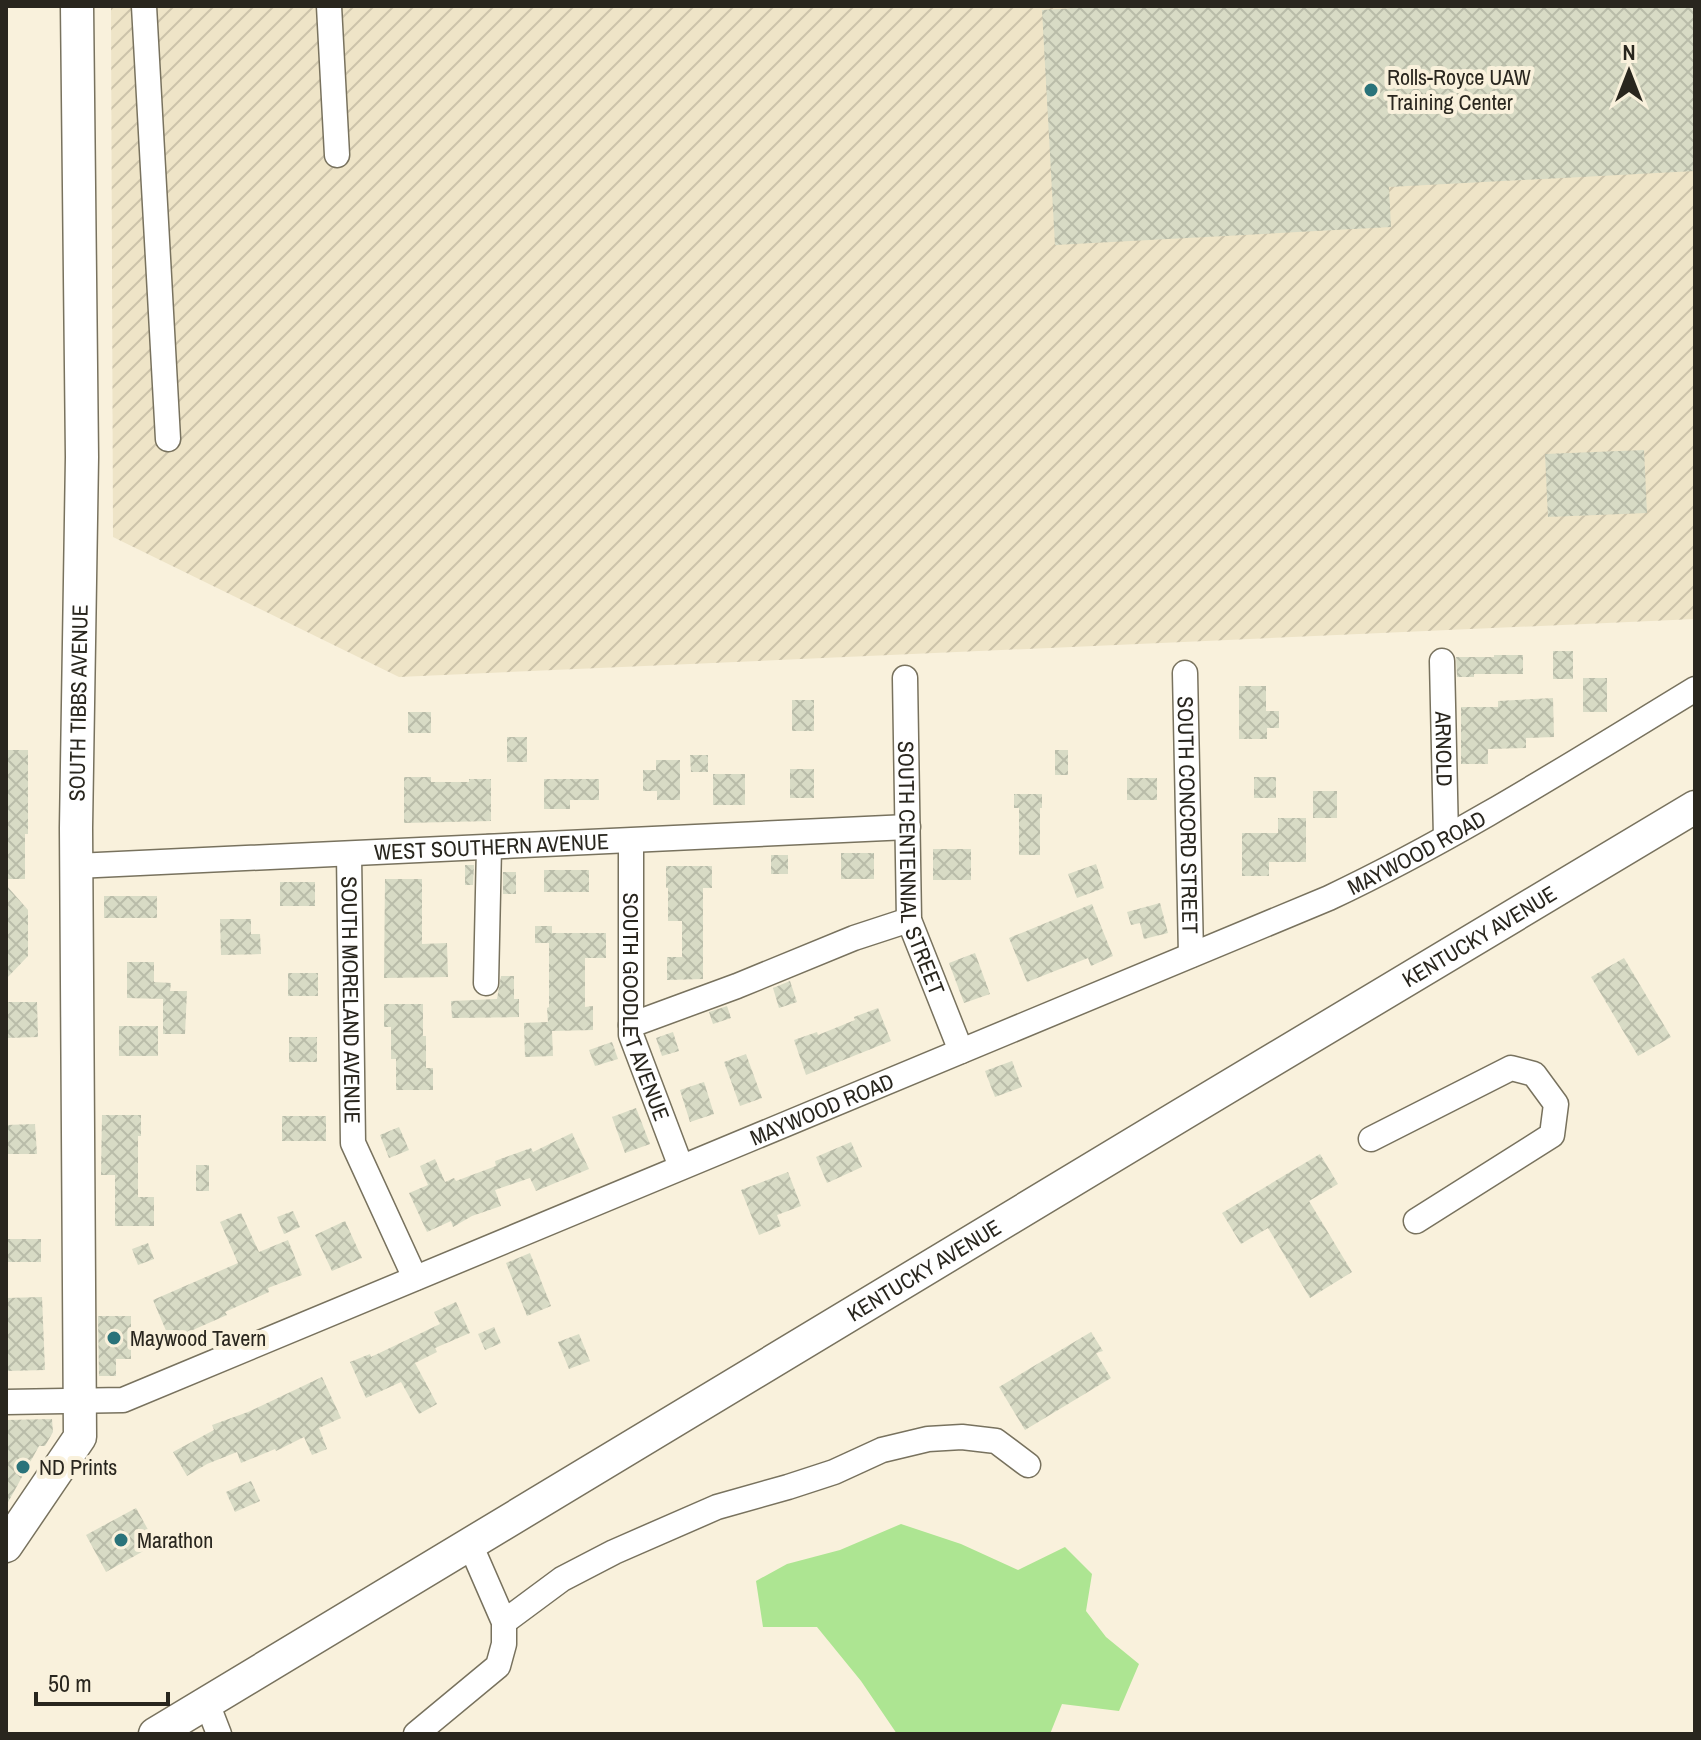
<svg xmlns="http://www.w3.org/2000/svg" width="1701" height="1740" font-family="'Archivo Narrow',sans-serif">
<style>
.industrial{fill:url(#industrial-furrows)}
.water{fill:#ade592}
.building{fill:url(#building-cross-hatch)}
.lines{fill:none;stroke-linecap:round;stroke-linejoin:round}
.minor-casing{stroke:#78725e;stroke-width:27}
.major-casing{stroke:#78725e;stroke-width:35}
.minor{stroke:#fff;stroke-width:24}
.major{stroke:#fff;stroke-width:32}
.poi-dot{fill:#2a737a;stroke:#f9f1dc;stroke-width:3}
.labels{text-anchor:middle;stroke-width:8;stroke-linejoin:round;paint-order:stroke}
.poi-label{font-size:22px;fill:#29261e;stroke:#f9f1dc;text-anchor:start}
.street-label{font-size:22px;fill:#29261e;stroke:#f9f1dc}
</style>
<defs>
<pattern id="industrial-furrows" width="10" height="10" patternUnits="userSpaceOnUse" patternTransform="scale(2)"><rect width="10" height="10" fill="#eee4c7"/><path d="M-1 1l2-2M0 10L10 0M9 11l2-2" fill="none" stroke="#ccc3aa"/></pattern>
<pattern id="building-cross-hatch" width="8" height="8" patternUnits="userSpaceOnUse" patternTransform="scale(2)"><rect width="8" height="8" fill="#d8dbc5"/><path d="M0 0l8 8M0 8l8-8" fill="none" stroke="#b9bca9"/></pattern>
</defs>
<rect width="100%" height="100%" fill="#f9f1dc"/>
<polygon class="industrial" points="111,6 1695,6 1695,619 399,677 113,537"/>
<polygon class="water" points="901,1524 961,1544 1018,1570 1065,1547 1092,1574 1086,1611 1106,1637 1139,1664 1119,1711 1062,1704 1050,1734 897,1734 861,1681 817,1627 763,1627 756,1581 787,1564 840,1550"/>
<g class="building">
<polygon points="1109,6 1695,6 1695,171 1389,187 1391,227 1055,245 1042,10"/>
<polygon points="1644,450 1647,513 1548,517 1545,454"/>
<rect x="1553" y="651" width="20" height="28"/>
<polygon points="1494,655 1523,655 1523,674 1474,674 1474,677 1457,677 1456,657 1494,657"/>
<rect x="1583" y="678" width="24" height="34"/>
<polygon points="1239,686 1266,686 1266,711 1279,711 1279,728 1267,728 1267,739 1239,739"/>
<polygon points="1553,698 1554,737 1526,738 1526,748 1488,749 1488,764 1461,764 1461,707 1498,707 1498,701"/>
<rect x="792" y="700" width="22" height="31"/>
<rect x="408" y="712" width="23" height="21"/>
<rect x="507" y="737" width="20" height="25"/>
<polygon points="6,750 28,750 28,834 25,834 25,879 6,879"/>
<rect x="1055" y="750" width="13" height="25"/>
<polygon points="690,755 708,755 708,772 691,772"/>
<polygon points="656,760 680,760 680,800 657,800 657,791 643,791 643,770 656,770"/>
<rect x="790" y="769" width="24" height="29"/>
<rect x="713" y="774" width="32" height="31"/>
<polygon points="404,777 431,777 431,782 469,782 469,779 491,779 491,821 404,823"/>
<rect x="1254" y="777" width="22" height="21"/>
<rect x="1127" y="778" width="30" height="22"/>
<polygon points="544,779 599,779 599,800 570,800 570,809 544,809"/>
<rect x="1313" y="791" width="24" height="27"/>
<polygon points="1014,794 1042,794 1042,808 1040,808 1040,855 1019,855 1019,808 1014,808"/>
<polygon points="1278,818 1306,818 1306,862 1269,862 1269,876 1242,876 1242,833 1278,833"/>
<rect x="933" y="849" width="38" height="31"/>
<rect x="841" y="853" width="33" height="26"/>
<rect x="771" y="855" width="17" height="19"/>
<polygon points="1096,864 1104,888 1077,898 1068,874"/>
<polygon points="465,865 474,865 473,885 465,885"/>
<polygon points="666,866 712,866 712,888 703,888 703,979 667,980 667,957 682,957 682,921 668,921 668,888 666,888"/>
<rect x="544" y="870" width="45" height="22"/>
<rect x="503" y="872" width="13" height="22"/>
<polygon points="385,879 422,879 422,944 447,943 448,977 384,978"/>
<rect x="280" y="882" width="35" height="24"/>
<polygon points="6,885 28,910 28,956 6,979"/>
<rect x="104" y="896" width="53" height="22"/>
<polygon points="1160,903 1168,933 1144,939 1140,923 1131,925 1127,912"/>
<polygon points="1092,904 1113,956 1091,966 1088,958 1027,982 1009,938"/>
<polygon points="220,919 251,919 251,934 260,934 261,954 221,955"/>
<polygon points="535,926 552,926 552,933 606,933 606,958 585,958 585,1007 593,1006 593,1030 552,1031 553,1056 525,1057 524,1023 548,1022 547,1008 549,1007 549,943 535,943"/>
<polygon points="975,953 990,994 964,1003 949,963"/>
<polygon points="1624,958 1671,1037 1638,1056 1591,977"/>
<polygon points="127,962 154,962 154,982 171,983 170,991 187,991 185,1034 163,1034 163,999 127,998"/>
<rect x="288" y="973" width="30" height="23"/>
<polygon points="501,976 514,976 514,999 519,999 519,1017 452,1018 451,1001 497,999"/>
<polygon points="790,981 797,1002 779,1008 773,988"/>
<polygon points="6,1002 37,1002 38,1037 6,1038"/>
<polygon points="384,1004 423,1004 423,1036 426,1036 426,1068 433,1068 433,1090 396,1090 396,1059 391,1059 391,1027 384,1027"/>
<polygon points="727,1006 731,1018 713,1024 709,1012"/>
<polygon points="878,1008 891,1041 806,1075 794,1040 817,1032 818,1035 855,1020 854,1017"/>
<rect x="119" y="1026" width="39" height="30"/>
<polygon points="673,1032 679,1051 662,1056 656,1038"/>
<rect x="289" y="1037" width="28" height="25"/>
<polygon points="612,1042 618,1059 595,1066 589,1050"/>
<polygon points="746,1054 762,1098 740,1106 724,1062"/>
<polygon points="1012,1061 1022,1087 995,1097 985,1071"/>
<polygon points="704,1082 714,1114 690,1122 680,1090"/>
<polygon points="636,1108 650,1144 625,1153 612,1117"/>
<polygon points="102,1115 141,1115 141,1136 138,1136 138,1197 154,1197 154,1226 115,1226 115,1175 101,1175"/>
<rect x="282" y="1116" width="44" height="25"/>
<polygon points="35,1124 37,1154 6,1154 6,1125"/>
<polygon points="399,1127 409,1150 389,1158 380,1135"/>
<polygon points="572,1133 589,1169 536,1191 530,1178 495,1190 501,1206 472,1216 453,1227 451,1221 427,1232 409,1193 428,1185 420,1166 435,1159 445,1182 454,1178 456,1181 496,1166 495,1161 531,1148 533,1152"/>
<polygon points="851,1142 862,1167 827,1183 816,1157"/>
<polygon points="1320,1154 1338,1184 1309,1201 1352,1272 1310,1298 1268,1228 1241,1244 1222,1213"/>
<rect x="196" y="1165" width="13" height="26"/>
<polygon points="788,1172 801,1206 777,1215 781,1226 759,1235 741,1190"/>
<polygon points="293,1211 300,1227 284,1234 277,1217"/>
<polygon points="241,1213 259,1252 288,1240 302,1275 268,1288 269,1292 225,1312 227,1315 170,1340 153,1300 238,1263 220,1222"/>
<polygon points="345,1221 362,1258 332,1271 315,1235"/>
<rect x="6" y="1239" width="35" height="23"/>
<polygon points="148,1243 154,1259 138,1265 132,1249"/>
<polygon points="530,1253 551,1306 527,1316 506,1263"/>
<polygon points="42,1297 45,1370 6,1371 6,1298"/>
<polygon points="456,1302 470,1333 435,1348 437,1352 415,1363 437,1404 419,1414 401,1382 366,1398 350,1362 370,1354 371,1357 440,1324 434,1312"/>
<polygon points="98,1316 131,1316 131,1359 116,1359 116,1376 99,1376"/>
<polygon points="494,1327 501,1343 485,1350 478,1334"/>
<polygon points="1091,1332 1103,1351 1096,1353 1111,1378 1025,1430 999,1387"/>
<polygon points="579,1334 590,1361 569,1369 558,1342"/>
<polygon points="322,1377 341,1418 319,1428 327,1449 312,1455 304,1437 276,1451 275,1449 241,1463 237,1452 207,1464 187,1476 173,1452 214,1430 212,1425 248,1412"/>
<polygon points="52,1419 53,1432 45,1446 39,1446 6,1506 6,1420"/>
<polygon points="251,1481 260,1501 235,1512 226,1492"/>
<polygon points="136,1508 156,1544 106,1572 86,1535"/>
</g>
<g class="lines">
<defs>
<g id="minor">
<polyline points="144,6 168,439"/>
<polyline points="329,6 337,155"/>
<path id="s1" d="M1442 661 1446 837"/>
<path id="s2" d="M1185 673 1191 955"/>
<path id="s3" d="M905 678 909 920 961 1051"/>
<path id="s4" d="M631 841V1035L681 1167"/>
<path id="s5" d="M349 854 353 1143 415 1278"/>
<path id="s6" d="M76 866 908 827"/>
<polyline points="486,983 489,847"/>
<polyline points="631,1025 737,986 854,938 909,920"/>
<polyline points="1371,1139 1511,1068 1534,1074 1556,1104 1552,1135 1416,1221"/>
<path id="s7" d="M6 1402 123 1400 1329 898C1456 838 1575 762 1695 689"/>
<polyline points="504,1622 562,1579 614,1552 717,1507 788,1487 834,1472 882,1450 928,1439 962,1437 996,1441 1028,1465"/>
<polyline points="207,1703 219,1734"/>
<polyline points="416,1734 498,1666 504,1644 504,1622 470,1544"/>
</g>
<g id="major">
<path id="s8" d="M6 1546 80 1437 76 828 82 457 77 6"/>
<path id="s9" d="M155 1734 1181 1115 1695 807"/>
</g>
</defs>
<use href="#minor" class="minor-casing"/>
<use href="#major" class="major-casing"/>
<use href="#minor" class="minor"/>
<use href="#major" class="major"/>
</g>
<g class="poi-dot">
<circle cx="1371" cy="90" r="8"/>
<circle cx="114" cy="1338" r="8"/>
<circle cx="23" cy="1467" r="8"/>
<circle cx="121" cy="1540" r="8"/>
</g>
<g class="labels">
<g class="poi-label">
<text x="1387" y="85">Rolls-Royce UAW<tspan x="1387" dy="25">Training Center</tspan></text>
<text x="130" y="1346">Maywood Tavern</text>
<text x="39" y="1475">ND Prints</text>
<text x="137" y="1548">Marathon</text>
</g>
<g class="street-label">
<text dy="8" stroke="none"><textPath href="#s8" startOffset="866">SOUTH TIBBS AVENUE</textPath></text>
<text dy="8" stroke="none"><textPath href="#s1" startOffset="88">ARNOLD</textPath></text>
<text dy="8" stroke="none"><textPath href="#s2" startOffset="142">SOUTH CONCORD STREET</textPath></text>
<text dy="8" stroke="none"><textPath href="#s6" startOffset="416">WEST SOUTHERN AVENUE</textPath></text>
<text dy="8" stroke="none"><textPath href="#s7" startOffset="1522">MAYWOOD ROAD</textPath></text>
<text dy="8" stroke="none"><textPath href="#s3" startOffset="192">SOUTH CENTENNIAL STREET</textPath></text>
<text dy="8" stroke="none"><textPath href="#s9" startOffset="1546">KENTUCKY AVENUE</textPath></text>
<text dy="8" stroke="none"><textPath href="#s5" startOffset="146">SOUTH MORELAND AVENUE</textPath></text>
<text dy="8" stroke="none"><textPath href="#s4" startOffset="168">SOUTH GOODLET AVENUE</textPath></text>
<text dy="8" stroke="none"><textPath href="#s7" startOffset="874">MAYWOOD ROAD</textPath></text>
<text dy="8" stroke="none"><textPath href="#s9" startOffset="898">KENTUCKY AVENUE</textPath></text>
</g>
</g>
<rect width="1701" height="1740" fill="none" stroke="#29261e" stroke-width="16"/>
<g transform="translate(1629 72)" stroke="#f9f1dc" stroke-width="6" paint-order="stroke">
<path d="M0-6L14 30L0 20L-14 30Z" fill="#29261e"/>
<text y="-12" font-size="22" font-weight="bold" text-anchor="middle" fill="#29261e">N</text>
</g>
<path d="M36 1692v12h132v-12" fill="none" stroke="#29261e" stroke-width="4"/>
<text x="48" y="1692" font-size="24" fill="#29261e" stroke="#f9f1dc" stroke-width="6" paint-order="stroke">50 m</text>
</svg>
